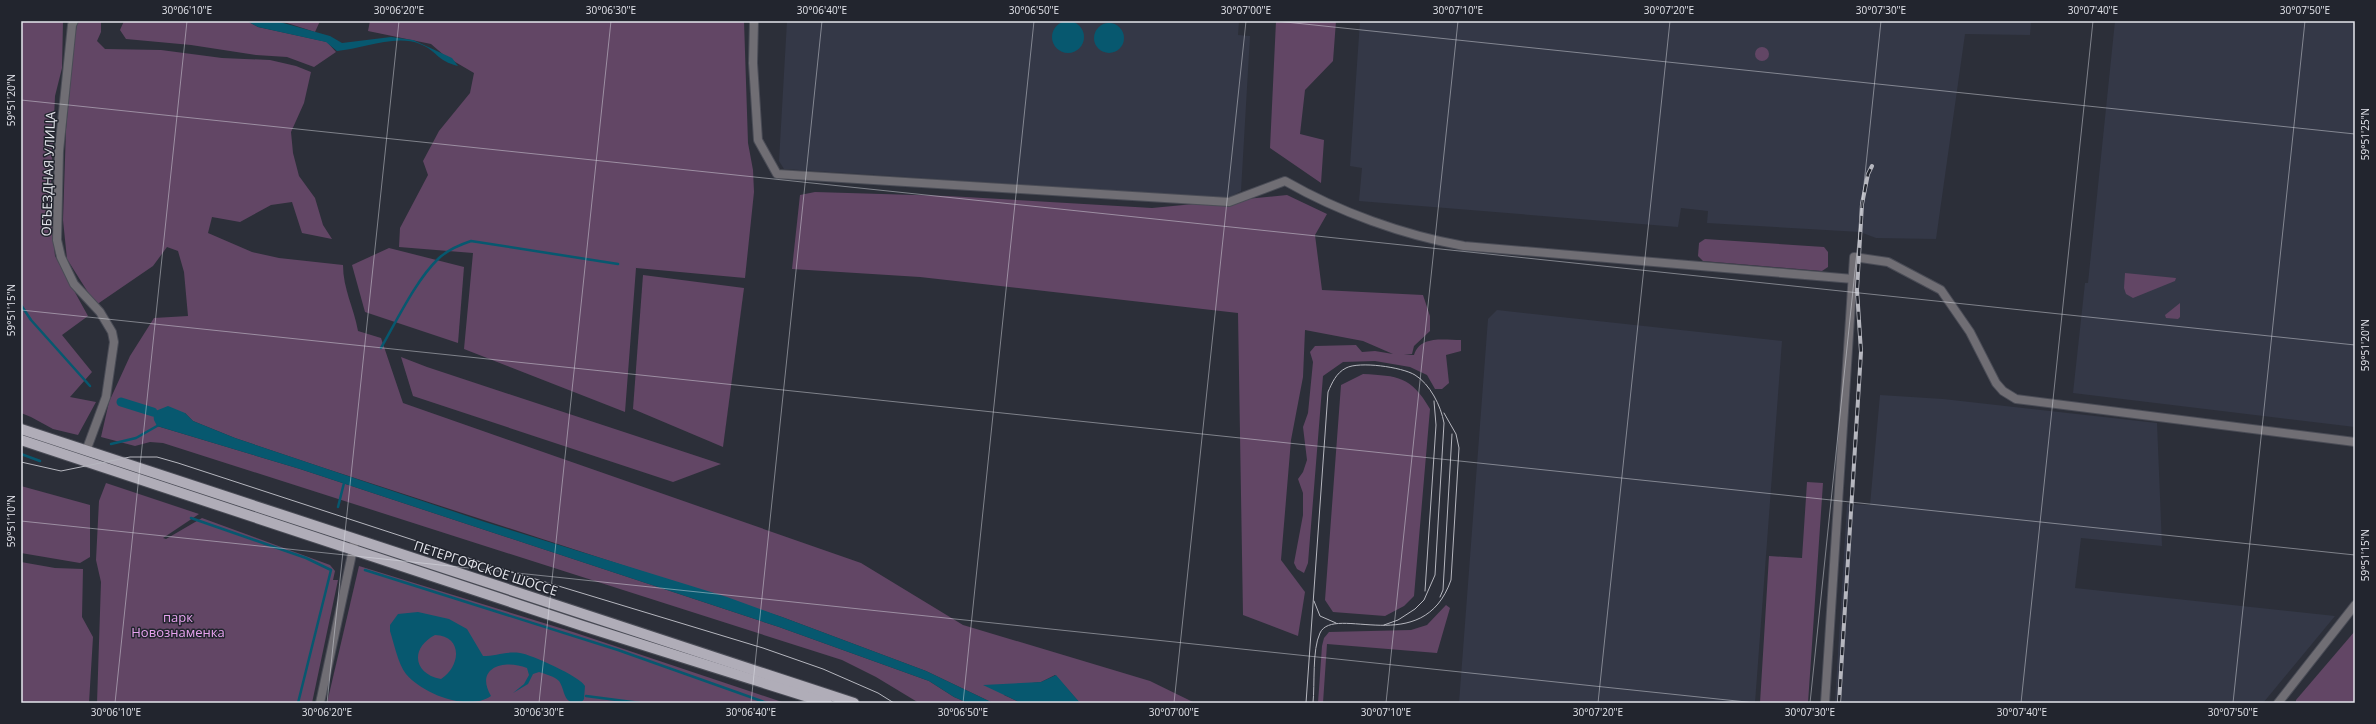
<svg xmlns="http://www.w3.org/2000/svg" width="2376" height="724" font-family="'Open Sans',sans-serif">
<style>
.built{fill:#343847}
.green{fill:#624665}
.water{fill:#07586f;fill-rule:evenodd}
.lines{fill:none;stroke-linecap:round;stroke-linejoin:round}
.stream{stroke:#07586f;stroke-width:2.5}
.canal{stroke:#07586f;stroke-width:9}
.street-casing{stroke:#4a4c56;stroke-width:10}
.primary-casing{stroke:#4a4c56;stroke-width:12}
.street{stroke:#706e74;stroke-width:8}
.primary{stroke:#b0adb8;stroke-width:10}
.tram{stroke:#b6b7bf;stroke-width:1}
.rail-casing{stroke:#b6b7bf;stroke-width:4}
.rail{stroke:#22252e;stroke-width:2.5;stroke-dasharray:8;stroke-linecap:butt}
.ticks{fill:none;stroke:#e5e6ed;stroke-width:1;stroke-opacity:0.45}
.labels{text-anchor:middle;stroke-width:3;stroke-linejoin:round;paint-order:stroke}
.street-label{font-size:13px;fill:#e5e6ed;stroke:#22252e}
.park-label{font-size:13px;fill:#e9a4f0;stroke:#22252e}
.neatline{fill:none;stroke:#e5e6ed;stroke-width:1.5}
.ticks-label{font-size:10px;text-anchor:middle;fill:#e5e6ed}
</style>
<rect width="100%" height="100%" fill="#2c2f39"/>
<g class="built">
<polygon points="787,21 1239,21 1238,35 1250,36 1241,191 1228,198 784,169 779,161"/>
<polygon points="1360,21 2031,21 2030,35 1965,34 1936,239 1876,238 1860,232 1707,223 1708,211 1681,208 1678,227 1359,201 1362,168 1350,166"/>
<polygon points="2115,21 2355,21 2355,427 2073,393 2085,283 2088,283"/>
<polygon points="1497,310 1782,341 1755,703 1459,703 1488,319"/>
<polygon points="1880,395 1943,399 2157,423 2162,546 2081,538 2075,588 2335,616 2263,703 1835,703 1847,504 1870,505"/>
</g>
<g class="green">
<polygon points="21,21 63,21 62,68 55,96 50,206 55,256 88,316 62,335 92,372 70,397 96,402 78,435 53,429 31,417 21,413"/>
<path d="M78 21H101V32L97 41 105 49 161 50 222 58 270 60 296 66 311 72 304 103 291 132 293 153 299 176 315 198 323 225 332 239 302 233 292 202 271 205 240 222 212 217 208 233 252 252 279 258 343 265C343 289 354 308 358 331L381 338 403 403 861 563 963 625 1150 681 1195 703H1080L1055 675 1041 682 1023 684 1004 695 1021 703H993L926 671 782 617 324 468 235 438 193 421 185 413 157 426 300 469 779 627 929 681 954 697 968 703H919L876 677 842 660 163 443 150 442 135 446 101 437 109 402 130 356 154 318 188 316 184 272 178 251 167 247 153 266 96 305 67 259 63 220 66 129 75 35Z"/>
<polygon points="124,21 247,21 258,27 327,42 336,52 314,67 287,57 256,55 191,45 126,39 120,30"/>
<polygon points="281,21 320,21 315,32"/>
<polygon points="370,21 744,21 748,143 753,170 754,192 745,278 571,262 636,268 625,412 464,349 473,253 399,247 400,228 428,175 423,161 439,131 470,93 474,73 445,56 431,44 368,31"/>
<polygon points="1276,21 1336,21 1333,61 1305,90 1300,134 1324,140 1321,183 1270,148"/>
<circle cx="1762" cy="54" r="7"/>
<path d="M815 192 948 196 1152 208 1287 195 1327 214 1315 235 1322 290 1423 295 1430 316V331L1414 346 1412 354 1404 355H1414C1420 335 1444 340 1461 340V351L1446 355 1449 383 1442 389H1435L1427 375 1410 367 1375 361 1343 362 1323 376 1308 563 1304 573 1297 569 1294 563 1303 515V493L1298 479 1303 472 1307 460 1303 427 1308 413 1313 362 1310 352 1315 346 1356 345 1362 352 1375 351 1393 354 1363 341 1305 330 1303 377 1291 440 1281 560 1305 592 1298 636 1243 615 1238 313 920 277 792 269 800 195Z"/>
<polygon points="1705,239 1824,247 1828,252 1828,267 1822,271 1703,261 1698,256 1699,243"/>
<polygon points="389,248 464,267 458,343 365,312 352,265"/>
<polygon points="2125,273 2176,278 2175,281 2133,298 2126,294 2124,288"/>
<polygon points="643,275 744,288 723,447 633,409"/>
<polygon points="2180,303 2180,317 2178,319 2166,318 2165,315"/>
<polygon points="401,357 427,367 721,464 673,482 413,396"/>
<path d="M1363 374C1398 376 1411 376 1430 409L1414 596 1404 606 1385 616 1333 612 1325 600 1341 385Z"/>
<polygon points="1807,482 1823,483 1808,703 1760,703 1769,556 1802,558"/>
<polygon points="106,483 199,514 163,538 166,539 202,518 330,565 335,571 333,580 338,580 312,703 97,703 101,582 96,560 99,501"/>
<polygon points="21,486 90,505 90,557 80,563 21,553"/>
<polygon points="21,562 55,568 83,569 82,617 93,637 89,703 21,703"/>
<polygon points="359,566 573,632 785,703 327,703"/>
<polygon points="1446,605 1450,608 1437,653 1327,644 1323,703 1318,703 1322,646 1324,638 1329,632 1411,630 1427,625"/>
<polygon points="2355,631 2355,703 2296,703 2296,700"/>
</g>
<g class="water">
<path d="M247 21H276L330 36 342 43 391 37 413 40 452 58 458 66C437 61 436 50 420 44 395 34 362 49 337 51L326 42 258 27Z"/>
<circle cx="1068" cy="37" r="16"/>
<circle cx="1109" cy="38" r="15"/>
<polygon points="168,406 185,413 193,421 235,438 485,522 727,597 782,617 926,671 993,703 968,703 954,697 929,681 779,627 300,469 157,426 154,420 153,412"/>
<path d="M418 612 449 619 467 629 483 656C496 656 506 651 520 653 530 654 581 677 585 686L584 699 581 703C562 705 566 691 559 681 554 676 545 674 539 672L533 674 528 684 513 693 524 684 529 675 527 668C505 659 474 667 491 696 468 712 423 694 406 674 398 664 394 643 390 631V625L398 614ZM435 635C463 636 461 666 441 679 413 674 410 648 435 635Z"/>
<polygon points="1056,675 1080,703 1021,703 983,685 1041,682"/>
</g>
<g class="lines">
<g class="stream">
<polyline points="21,305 31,320 90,386"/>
<path d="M381 348C396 322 416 280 438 259 447 250 459 245 471 241L618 264"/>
<polyline points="111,444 136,438 157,426"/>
<polyline points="21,454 40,461"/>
<polyline points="338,507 344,483"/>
<polyline points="191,518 306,558 331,570 298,703"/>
<polyline points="365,570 618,650 767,703"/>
<polyline points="586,696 640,703"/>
</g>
<polyline class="canal" points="121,402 153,412"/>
<defs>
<g id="street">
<polyline points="74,21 72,25 59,151 57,240 61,257 74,284 100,312 112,332 114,342 106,397 86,451"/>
<path d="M754 21 753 63 758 140 777 174 1229 202 1285 181C1339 212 1403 235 1464 246L1853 279"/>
<polyline points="320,703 355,540"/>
<polyline points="1825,703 1854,257 1888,262 1941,290 1970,332 1996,383 2003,391 2016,399 2355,442"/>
<polyline points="2278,703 2355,605"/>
</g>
<g id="primary">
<polyline points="21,429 854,703"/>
<polyline points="21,440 583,626 827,703"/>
</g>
</defs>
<use href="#street" class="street-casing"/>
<use href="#primary" class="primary-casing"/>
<use href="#street" class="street"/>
<use href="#primary" class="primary"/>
<g class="tram">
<polyline points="21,462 61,471 130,457 157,457 178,463 499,568 763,648 823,669 878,693 894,703"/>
<polyline points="1425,591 1436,425 1434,401"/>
<polyline points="1440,597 1443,590 1452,434"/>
<polyline points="1314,601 1320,616 1336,623"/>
<path d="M1306 703 1328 392C1332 383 1336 373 1346 368 1359 361 1402 367 1415 375 1430 384 1441 406 1444 423L1435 575 1424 600 1415 609 1398 620 1384 625"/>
<path d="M1313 703C1315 684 1312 650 1320 633 1334 603 1423 660 1451 580L1459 448 1456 434 1444 413"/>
</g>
<defs>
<polyline id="rail" points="1839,703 1861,352 1857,290 1862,204 1868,174 1872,166"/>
</defs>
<use href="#rail" class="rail-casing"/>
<use href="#rail" class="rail"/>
</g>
<path class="ticks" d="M1276 21 2355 134M21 100 2355 345M21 310 2355 555M21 521 1756 703M115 703 187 21M327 703 399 21M539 703 611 21M751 703 822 21M963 703 1034 21M1174 703 1246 21M1386 703 1458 21M1598 703 1670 21M1810 703 1881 21M2021 703 2093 21M2233 703 2305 21"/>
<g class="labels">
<g class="street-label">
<text transform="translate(48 174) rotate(-88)" y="5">ОБЪЕЗДНАЯ УЛИЦА</text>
<text transform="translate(486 568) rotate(18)" y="5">ПЕТЕРГОФСКОЕ ШОССЕ</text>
</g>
<g class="park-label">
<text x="178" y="622">парк<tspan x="178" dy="15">Новознаменка</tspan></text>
</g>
</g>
<rect width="2376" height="724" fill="none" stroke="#22252e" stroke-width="44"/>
<rect x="22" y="22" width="2332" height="680" class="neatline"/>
<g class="ticks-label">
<text x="187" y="14">30°06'10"E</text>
<text x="399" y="14">30°06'20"E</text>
<text x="611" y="14">30°06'30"E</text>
<text x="822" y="14">30°06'40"E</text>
<text x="1034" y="14">30°06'50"E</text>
<text x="1246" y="14">30°07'00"E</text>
<text x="1458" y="14">30°07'10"E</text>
<text x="1669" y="14">30°07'20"E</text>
<text x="1881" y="14">30°07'30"E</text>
<text x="2093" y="14">30°07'40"E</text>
<text x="2305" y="14">30°07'50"E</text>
<text transform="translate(11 100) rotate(-90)" y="4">59°51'20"N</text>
<text transform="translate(2365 134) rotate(-90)" y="4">59°51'25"N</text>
<text transform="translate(11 310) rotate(-90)" y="4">59°51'15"N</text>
<text transform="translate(2365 345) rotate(-90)" y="4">59°51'20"N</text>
<text transform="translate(11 521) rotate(-90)" y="4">59°51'10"N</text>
<text transform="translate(2365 555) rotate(-90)" y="4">59°51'15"N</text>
<text x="116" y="716">30°06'10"E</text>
<text x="327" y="716">30°06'20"E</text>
<text x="539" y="716">30°06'30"E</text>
<text x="751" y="716">30°06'40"E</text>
<text x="963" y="716">30°06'50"E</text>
<text x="1174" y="716">30°07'00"E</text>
<text x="1386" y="716">30°07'10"E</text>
<text x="1598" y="716">30°07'20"E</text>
<text x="1810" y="716">30°07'30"E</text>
<text x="2022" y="716">30°07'40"E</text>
<text x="2233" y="716">30°07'50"E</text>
</g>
</svg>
